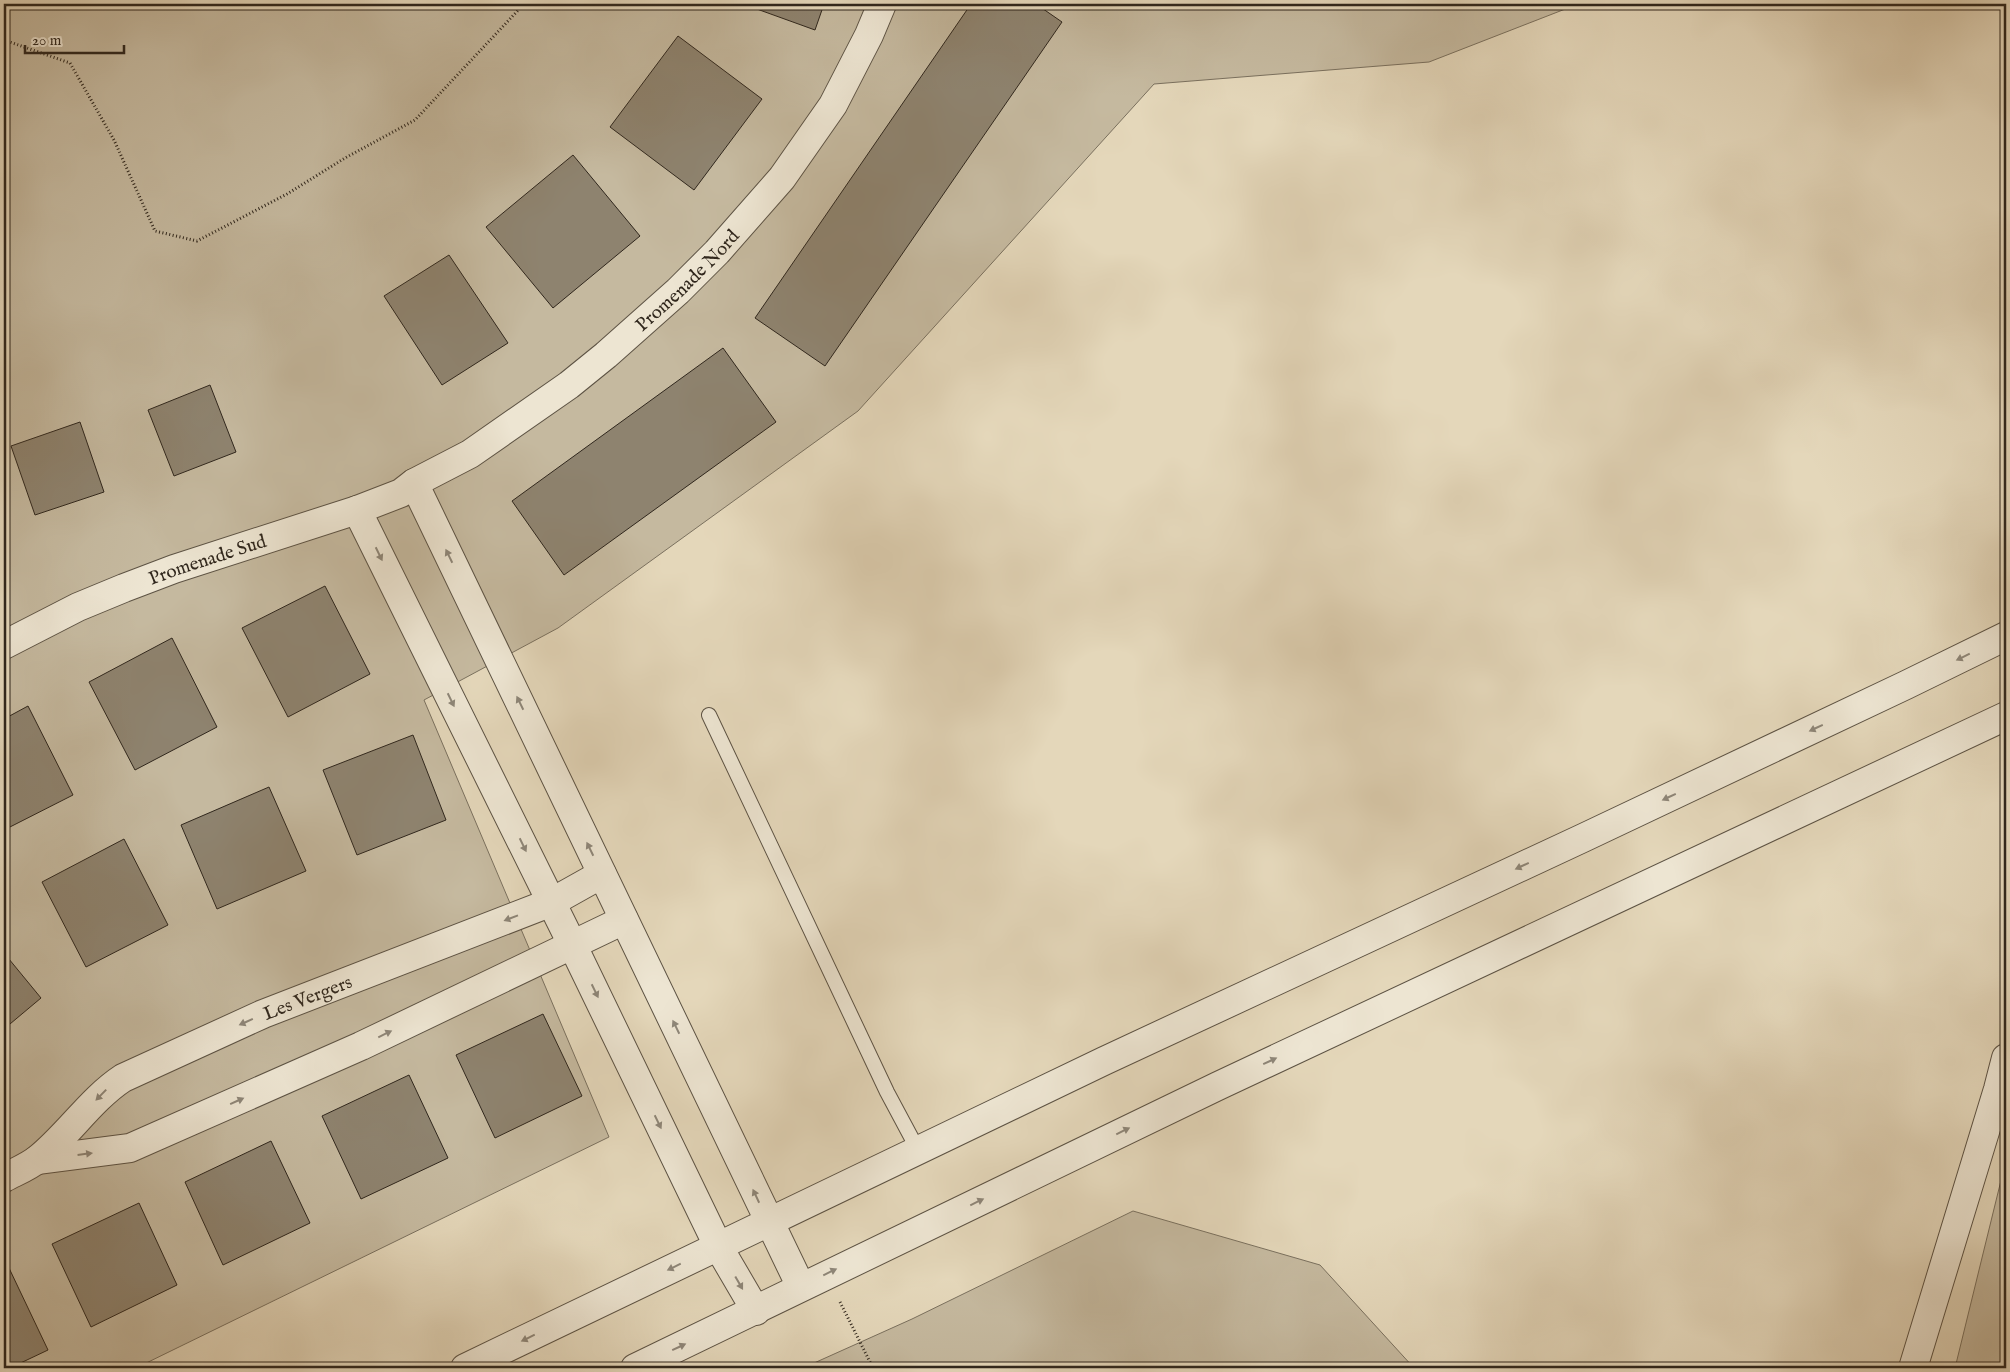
<svg xmlns="http://www.w3.org/2000/svg" width="2010" height="1372" font-family="'IM FELL English',serif">
<style>
.green{fill:#c5b99f;stroke:#7a705e}
.building{fill:#8e836f;stroke:#30271d}
.lines{fill:none;stroke-linecap:round;stroke-linejoin:round}
.service-casing{stroke:#5d5344;stroke-width:16}
.minor-casing{stroke:#5d5344;stroke-width:30}
.tertiary-casing{stroke:#5d5344;stroke-width:30}
.path{stroke:#30271d;stroke-width:3;stroke-dasharray:1 2.5;stroke-linecap:butt}
.service{stroke:#ede5d2;stroke-width:14}
.minor{stroke:#ede5d2;stroke-width:28}
.tertiary{stroke:#ede5d2;stroke-width:28}
.oneway{fill:#8e8678}
.labels{text-anchor:middle;stroke-width:4;stroke-linejoin:round;paint-order:stroke}
.street-label{font-size:19px;fill:#30271d;stroke:#ede5d2}
</style>
<rect width="100%" height="100%" fill="#e4d7ba"/>
<filter id="stains"><feTurbulence type="fractalNoise" baseFrequency=".004" numOctaves="4"/><feColorMatrix values="0 0 0 0 .2 0 0 0 0 .09 0 0 0 0 .02 0 0 0 .5 -.17"/></filter>
<radialGradient id="worn" r=".72"><stop offset=".6" stop-color="#630" stop-opacity="0"/><stop offset="1" stop-color="#630" stop-opacity=".3"/></radialGradient>
<g class="green">
<polygon points="4,4 1574,4 1573,6 1429,62 1154,84 858,411 558,628 424,700 609,1137 136,1368 4,1368"/>
<polygon points="2006,1160 2006,1368 1955,1368"/>
<polygon points="1133,1211 1320,1265 1414,1368 803,1368 912,1319"/>
</g>
<g class="building">
<polygon points="743,4 824,4 815,30"/>
<polygon points="971,4 1036,4 1062,22 825,366 755,318"/>
<polygon points="678,36 762,99 694,190 610,127"/>
<polygon points="573,155 640,236 553,308 486,227"/>
<polygon points="449,255 508,343 442,385 384,296"/>
<polygon points="723,348 776,422 564,575 512,501"/>
<polygon points="210,385 236,452 174,476 148,410"/>
<polygon points="80,422 104,492 35,515 11,446"/>
<polygon points="325,586 370,674 288,717 242,628"/>
<polygon points="172,638 217,727 135,770 89,682"/>
<polygon points="28,706 73,795 4,830 4,719"/>
<polygon points="413,735 446,820 357,855 323,770"/>
<polygon points="269,787 306,871 217,909 181,825"/>
<polygon points="124,839 168,925 86,967 42,882"/>
<polygon points="4,953 41,998 4,1029"/>
<polygon points="543,1014 582,1096 495,1138 456,1055"/>
<polygon points="409,1075 448,1158 361,1199 322,1116"/>
<polygon points="271,1141 310,1223 223,1265 185,1182"/>
<polygon points="139,1203 177,1285 91,1327 52,1244"/>
<polygon points="9,1268 48,1350 10,1368 4,1368 4,1270"/>
</g>
<g class="lines">
<defs>
<polyline id="service" points="709,715 887,1092 918,1150"/>
<g id="minor">
<polyline points="414,483 801,1287"/>
<polyline points="357,510 572,944 718,1246 756,1311"/>
<path id="s1" d="M4 645 78 607 124 588 174 569 357 510 401 493 414 483 470 454 569 385 606 355 678 291 717 252 782 178 833 105 869 35 882 4"/>
<polyline points="37,1160 130,1148 361,1046 624,920"/>
<path id="s2" d="M4 1178C15 1172 28 1167 38 1159 68 1135 91 1099 123 1078L263 1014 552 902 602 874"/>
<polyline points="465,1368 1104,1061 1583,838 1906,685 2006,636"/>
<polyline points="635,1368 1218,1086 2006,716"/>
</g>
<polyline id="tertiary" points="1913,1368 1998,1089 2006,1058"/>
</defs>
<use href="#service" class="service-casing"/>
<use href="#minor" class="minor-casing"/>
<use href="#tertiary" class="tertiary-casing"/>
<g class="path">
<polyline points="4,40 70,63 114,140 155,231 197,241 287,194 345,158 415,120 524,4"/>
<polyline points="840,1302 873,1368"/>
</g>
<use href="#service" class="service"/>
<use href="#minor" class="minor"/>
<use href="#tertiary" class="tertiary"/>
</g>
<defs><path id="oneway-solid" d="M-6-.8H1V-3.2L6.5 0L1 3.2V.8H-6Z" transform="scale(1.25)"/></defs>
<g class="oneway">
<use href="#oneway-solid" transform="translate(379 554) rotate(64)"/>
<use href="#oneway-solid" transform="translate(449 556) rotate(-116)"/>
<use href="#oneway-solid" transform="translate(1963 657) rotate(154)"/>
<use href="#oneway-solid" transform="translate(451 700) rotate(64)"/>
<use href="#oneway-solid" transform="translate(520 703) rotate(-116)"/>
<use href="#oneway-solid" transform="translate(1816 728) rotate(155)"/>
<use href="#oneway-solid" transform="translate(1669 797) rotate(155)"/>
<use href="#oneway-solid" transform="translate(523 845) rotate(64)"/>
<use href="#oneway-solid" transform="translate(590 849) rotate(-116)"/>
<use href="#oneway-solid" transform="translate(1522 866) rotate(155)"/>
<use href="#oneway-solid" transform="translate(511 918) rotate(159)"/>
<use href="#oneway-solid" transform="translate(595 991) rotate(64)"/>
<use href="#oneway-solid" transform="translate(246 1022) rotate(156)"/>
<use href="#oneway-solid" transform="translate(676 1027) rotate(-116)"/>
<use href="#oneway-solid" transform="translate(385 1034) rotate(-26)"/>
<use href="#oneway-solid" transform="translate(1270 1061) rotate(-25)"/>
<use href="#oneway-solid" transform="translate(101 1095) rotate(134)"/>
<use href="#oneway-solid" transform="translate(237 1101) rotate(-24)"/>
<use href="#oneway-solid" transform="translate(658 1122) rotate(64)"/>
<use href="#oneway-solid" transform="translate(1123 1131) rotate(-26)"/>
<use href="#oneway-solid" transform="translate(85 1154) rotate(-7)"/>
<use href="#oneway-solid" transform="translate(756 1196) rotate(-115)"/>
<use href="#oneway-solid" transform="translate(977 1202) rotate(-26)"/>
<use href="#oneway-solid" transform="translate(674 1267) rotate(154)"/>
<use href="#oneway-solid" transform="translate(830 1272) rotate(-26)"/>
<use href="#oneway-solid" transform="translate(739 1283) rotate(60)"/>
<use href="#oneway-solid" transform="translate(528 1338) rotate(154)"/>
<use href="#oneway-solid" transform="translate(679 1347) rotate(-25)"/>
</g>
<g class="labels">
<g class="street-label">
<text dy="7" stroke="none"><textPath href="#s1" startOffset="784">Promenade Nord</textPath></text>
<text dy="7" stroke="none"><textPath href="#s1" startOffset="221">Promenade Sud</textPath></text>
<text dy="7" stroke="none"><textPath href="#s2" startOffset="358">Les Vergers</textPath></text>
</g>
</g>
<rect width="2010" height="1372" fill="none" stroke="#e4d7ba" stroke-width="20"/>
<rect x="5" y="5" width="2000" height="1362" fill="none" stroke="#30271d" stroke-width="2.5"/>
<rect x="10" y="10" width="1990" height="1352" fill="none" stroke="#30271d"/>
<path d="M25 45v8h99v-8" fill="none" stroke="#30271d" stroke-width="2.5"/>
<text x="32" y="45" font-size="15" fill="#30271d" stroke="#ede5d2" stroke-width="4" paint-order="stroke">20 m</text>
<rect width="100%" height="100%" filter="url(#stains)"/>
<rect width="100%" height="100%" fill="url(#worn)"/>
</svg>
